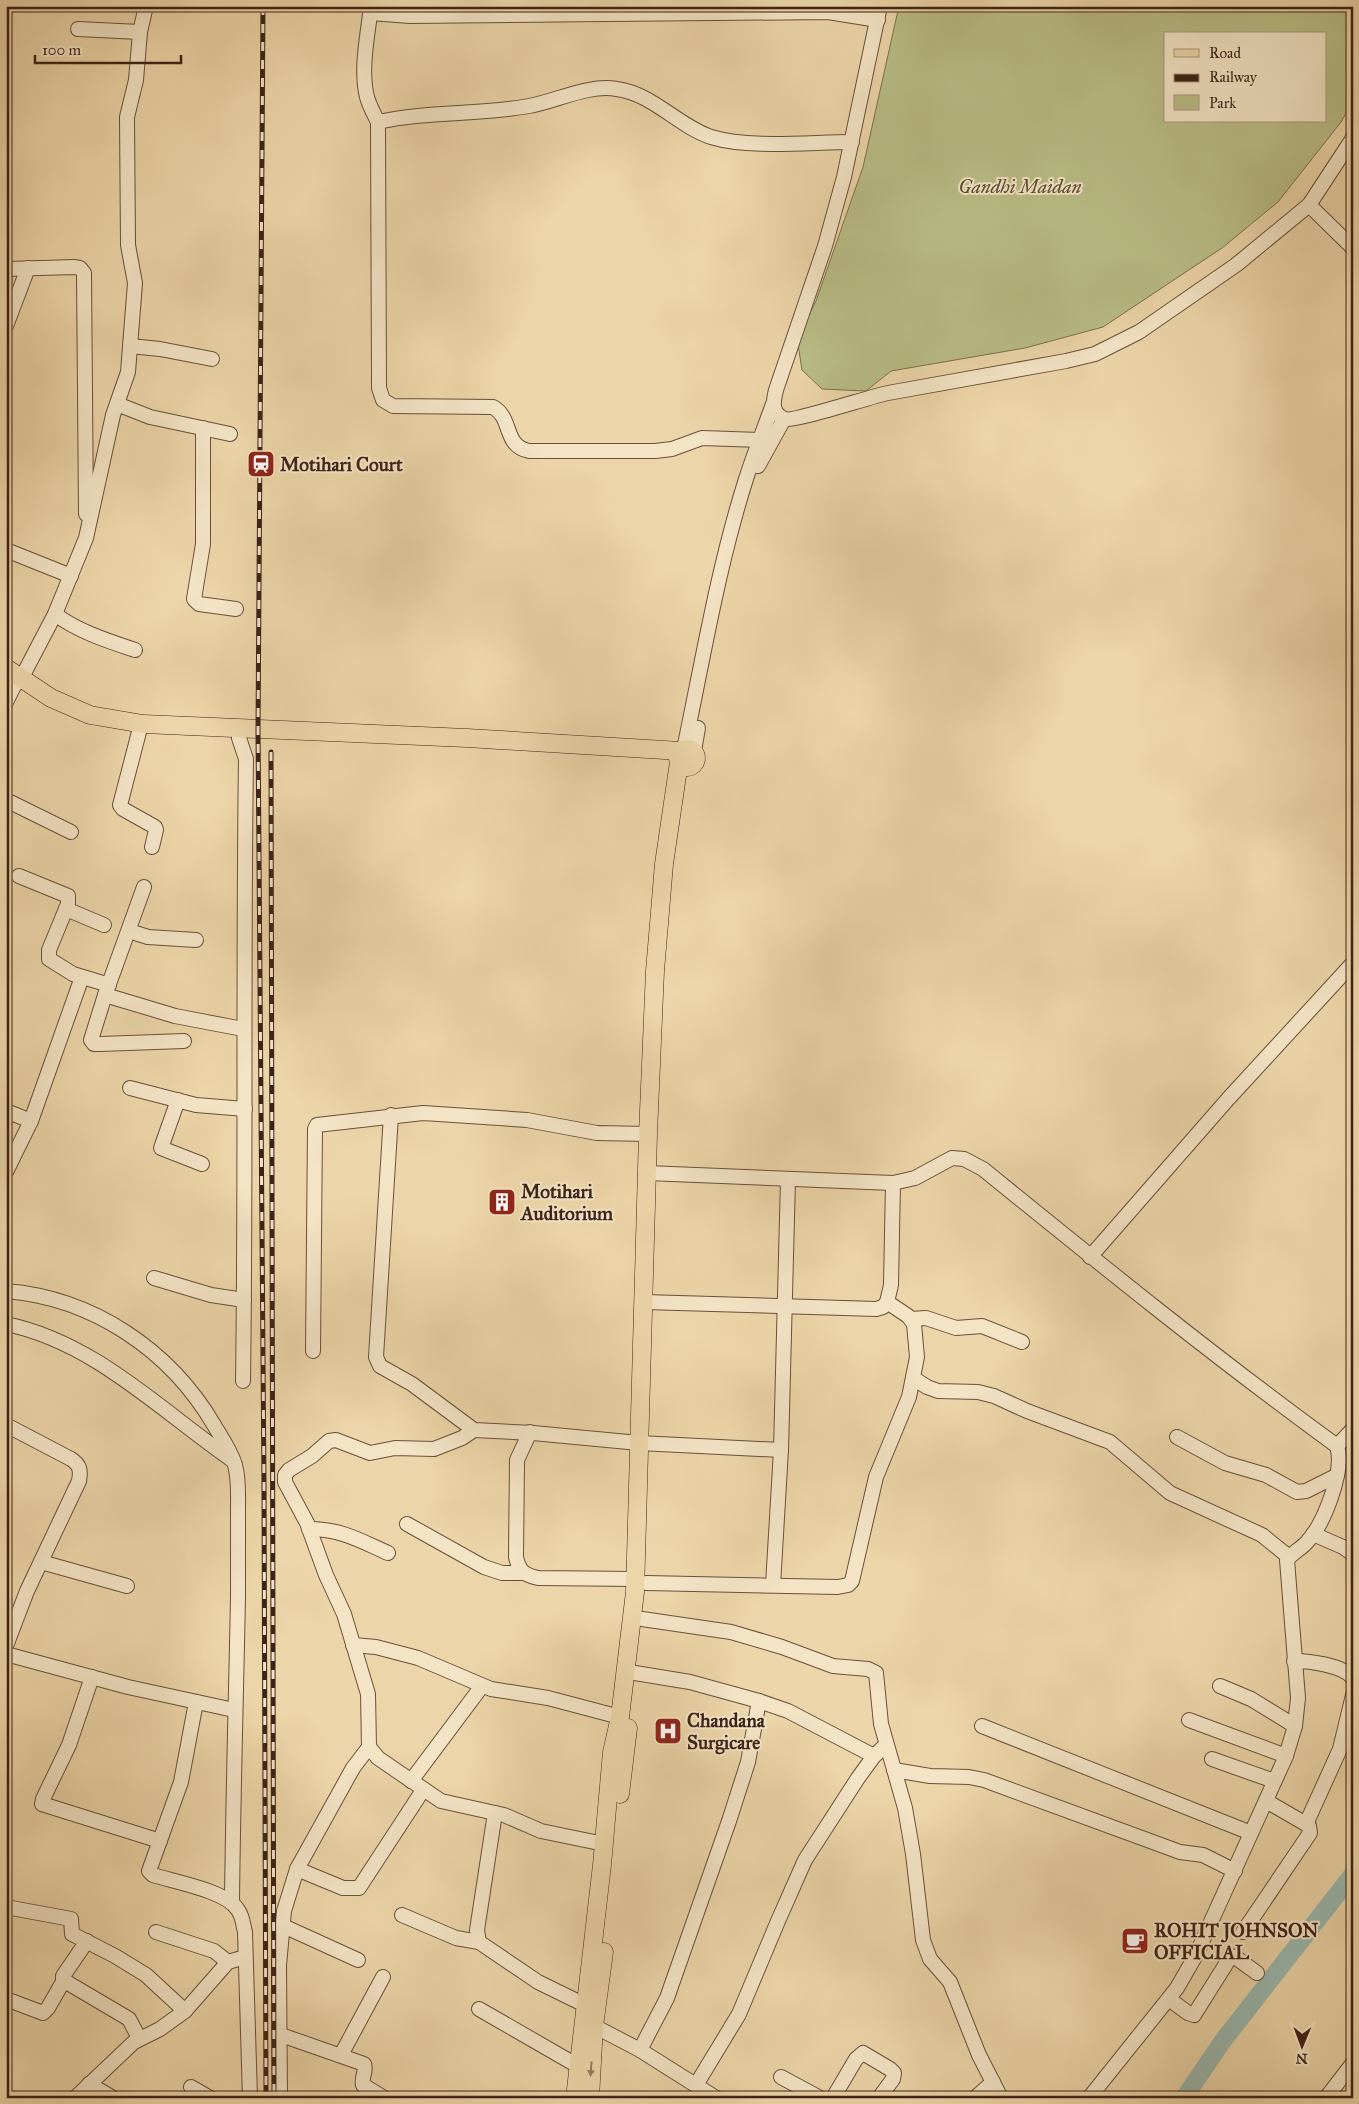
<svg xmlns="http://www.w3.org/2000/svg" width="1359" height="2104" font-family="'IM FELL Great Primer',serif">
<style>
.green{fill:#b9bd86;stroke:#7b704e;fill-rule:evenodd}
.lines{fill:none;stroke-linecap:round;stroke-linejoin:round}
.river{stroke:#99b8ae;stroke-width:18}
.minor-casing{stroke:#69503b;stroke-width:16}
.major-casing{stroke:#3d2317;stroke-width:19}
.minor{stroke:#f3e4c6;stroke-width:14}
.major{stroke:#ecd5a8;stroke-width:18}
.rail-casing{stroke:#3d2317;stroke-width:5}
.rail{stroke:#f3e4c6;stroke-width:3;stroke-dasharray:9;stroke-linecap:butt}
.oneway{fill:#947c60}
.labels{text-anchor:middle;stroke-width:4;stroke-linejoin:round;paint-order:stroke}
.park-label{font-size:19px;font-style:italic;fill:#5c4a33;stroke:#f3e4c6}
.poi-label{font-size:19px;font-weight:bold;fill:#3d2317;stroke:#f3e4c6;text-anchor:start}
</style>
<rect width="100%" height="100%" fill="#ecd5a8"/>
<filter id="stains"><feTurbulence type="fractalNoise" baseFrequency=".004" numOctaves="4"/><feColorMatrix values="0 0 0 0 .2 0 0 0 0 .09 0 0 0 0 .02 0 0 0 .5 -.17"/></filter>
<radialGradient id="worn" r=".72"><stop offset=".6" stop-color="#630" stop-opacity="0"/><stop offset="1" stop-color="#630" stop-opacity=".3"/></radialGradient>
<path class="green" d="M899 6H1353V101L1341 122 1278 202 1222 248 1103 327 1025 348 891 371 866 391 822 389 802 370 797 338 816 301 863 167ZM1165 34H1325V121H1165Z"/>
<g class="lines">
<polyline class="river" points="1184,2098 1222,2042 1353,1874"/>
<defs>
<g id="minor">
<path d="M371 6C368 34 360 69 367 97 369 105 374 114 378 122"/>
<path d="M880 6 844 177 825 246 776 390C773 402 771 414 785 419 794 422 872 396 888 393L1066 361 1095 354 1139 332 1236 265 1309 205 1353 138"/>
<polyline points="370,13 410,16 828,12 878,20"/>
<polyline points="78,29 140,32"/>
<polyline points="1309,205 1353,248"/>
<polyline points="6,269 75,267 80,268 84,273 86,514"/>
<polyline points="6,326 28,268"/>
<polyline points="130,346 160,349 212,359"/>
<polyline points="117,404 150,417 230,434"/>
<polyline points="203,428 203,544 194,599 199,604 236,609"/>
<path d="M760 440 702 438 672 449 655 451H529C503 446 513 418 493 407L393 406 383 400 379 388 378 122C427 111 479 115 529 106 557 101 588 84 617 89 653 94 678 126 711 137 751 149 810 142 852 142"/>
<polyline points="758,466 784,419"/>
<polyline points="6,550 71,576"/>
<path d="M55 614C77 631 108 641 135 650"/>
<polyline points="6,702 14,686 21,679 55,614 86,538 113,415 128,372 135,283 128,245 127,117 136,80 140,32 146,6"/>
<polyline points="139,732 120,805 123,809 155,827 156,830 152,847"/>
<path d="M239 738 246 759C243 966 246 1173 243 1381"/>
<path d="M684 749C703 659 718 567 746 479 754 454 764 429 773 404"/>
<polyline points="694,751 698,728"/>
<polyline points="6,800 71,832"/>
<polyline points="19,876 68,896 68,904 49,950 49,959 73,974 109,985"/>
<polyline points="144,887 105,995 91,1040 94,1044 100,1044 184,1041"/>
<polyline points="66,909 104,925"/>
<polyline points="129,931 148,937 196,940"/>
<polyline points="105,995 175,1016 243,1029"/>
<polyline points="130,1088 196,1105 245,1109"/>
<polyline points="178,1100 161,1148 202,1164"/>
<polyline points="6,1111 31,1121"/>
<polyline points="391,1115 376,1357 380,1366 412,1384 474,1430 533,1433 639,1443 781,1450"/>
<polyline points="6,1172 31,1121 82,977"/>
<path d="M647 1173 893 1183 915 1178 952 1158 964 1159 983 1169C1100 1264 1216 1358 1337 1446 1345 1470 1324 1524 1307 1542 1301 1549 1292 1553 1287 1560L1298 1698 1295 1726 1286 1756 1196 1955 1177 1988 1089 2098"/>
<polyline points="1090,1257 1228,1099 1353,963"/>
<polyline points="154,1278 211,1295 244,1300"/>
<path d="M6 1291C93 1298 170 1350 214 1425 221 1437 231 1451 235 1465 239 1479 238 1495 238 1510 238 1539 238 1568 238 1597 236 1699 233 1801 232 1903"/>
<polyline points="644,1302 876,1309 883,1307 887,1302 891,1285 893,1183"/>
<polyline points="911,1319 926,1318 956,1328 982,1326 1022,1342"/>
<path d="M6 1324C94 1342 160 1410 232 1460"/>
<polyline points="313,1351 315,1129 317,1125 423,1113 527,1120 597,1133 648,1134"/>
<polyline points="913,1378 927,1387 938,1391 978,1392 994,1396 1027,1411 1110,1442 1170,1493 1262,1535 1289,1557"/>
<path d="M6 1425 71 1459C80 1465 81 1470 79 1481L27 1591 6 1646"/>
<polyline points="474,1430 462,1438 434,1449 395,1448 370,1453 336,1440 329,1441 312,1456 289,1470 285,1475 285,1482 307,1523 326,1575 344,1614 368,1694 369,1747 378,1758 441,1801 504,1815 541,1831 604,1844"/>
<path d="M530 1432 517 1460 516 1557C519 1571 524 1575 538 1578L635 1579"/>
<polyline points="1177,1437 1225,1463 1266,1475 1297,1492 1306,1491 1336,1476"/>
<polyline points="1337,1446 1353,1429"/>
<polyline points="407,1524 484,1567 502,1573 523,1573"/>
<path d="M309 1529C341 1529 359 1540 388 1553"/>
<polyline points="1313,1534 1343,1547 1353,1554"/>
<polyline points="41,1562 127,1586"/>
<polyline points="646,1583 838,1587 848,1585 852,1581 876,1477 909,1397 917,1357 914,1324 908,1316 887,1302"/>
<polyline points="773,1585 781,1450 788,1179"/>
<polyline points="642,1619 731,1632 782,1647 833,1666 868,1669 876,1673 881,1724 905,1808 913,1854 923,1940 930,1959 950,1982 979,2055 1001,2098"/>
<polyline points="353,1645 376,1647 418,1658 491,1689 548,1698 620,1717"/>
<polyline points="6,1654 128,1687 234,1710"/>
<path d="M1294 1661C1309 1661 1343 1665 1353 1678"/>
<polyline points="635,1673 690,1682 759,1701 788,1711 874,1756"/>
<polyline points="92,1677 69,1745 43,1799 42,1804 160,1841"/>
<polyline points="1220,1686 1251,1699 1295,1726"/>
<path d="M196 1702 181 1782 149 1871 153 1875C175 1882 227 1891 238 1910 243 1917 243 1925 245 1932L250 2098"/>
<polyline points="1189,1720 1286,1756"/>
<polyline points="982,1726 1251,1833"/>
<polyline points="1212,1759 1274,1781"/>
<polyline points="894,1770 930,1776 969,1777 984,1780 1180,1852 1203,1855 1235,1871"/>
<polyline points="411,1781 482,1686"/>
<polyline points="495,1813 477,1930 479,1942 538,1982 585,2005"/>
<polyline points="1306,1824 1340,1749 1353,1695"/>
<polyline points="297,1869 343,1888 359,1888 423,1790"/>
<polyline points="6,1907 71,1919 72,1934 115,1956 146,1975 185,2011"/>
<polyline points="402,1915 456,1938 479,1942"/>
<polyline points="281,1925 358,1960"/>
<polyline points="156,1932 214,1951 228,1962"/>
<polyline points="1243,1932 1310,1833 1309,1826 1306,1824 1266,1801"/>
<polyline points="87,1941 63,1976 63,1980 129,2019 139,2038"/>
<polyline points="6,1999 43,2013 48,2008 64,1980"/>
<polyline points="1169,1999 1188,2013 1194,2015 1231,1956 1235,1957 1257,1973"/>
<polyline points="479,2009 578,2066"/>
<polyline points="594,2026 640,2050 716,2098"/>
<path d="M281 2035 364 2064C367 2071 361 2077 363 2085L384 2098"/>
<polyline points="640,2050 667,1998 729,1821 748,1762 759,1701"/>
<polyline points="341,2055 383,1977"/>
<polyline points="781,2077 820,2098"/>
<polyline points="89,2084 113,2098"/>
<polyline points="696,2085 739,2014 778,1921 805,1860 858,1778 874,1756 886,1745"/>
<polyline points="191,2087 210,2098"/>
<polyline points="75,2098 134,2042 160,2029 185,2011 228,1962 245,1957"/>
<polyline points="280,2098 279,1965 284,1911 297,1869 353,1768 369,1747"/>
<polyline points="833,2098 856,2059 863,2053 890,2069 894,2073 893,2079 879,2098"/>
<polyline points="975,2098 993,2082"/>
<polyline points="1326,2098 1353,2063"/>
</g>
<g id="major">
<polyline points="6,668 51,698 90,715 143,724 467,738 681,751"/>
<circle cx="687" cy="758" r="9"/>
<polyline points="620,1794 628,1728"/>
<polyline points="575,2098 602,1865 612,1752 620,1717 635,1592 648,1134 655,971 664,864 679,762"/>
<polyline points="590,2098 594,2026 604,1952"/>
</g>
</defs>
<use href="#minor" class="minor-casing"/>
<use href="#major" class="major-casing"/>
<use href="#minor" class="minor"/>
<use href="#major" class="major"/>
<defs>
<g id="rail">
<polyline points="263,6 258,730 264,1484 266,2098"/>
<polyline points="271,752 274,2098"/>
</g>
</defs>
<use href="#rail" class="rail-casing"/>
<use href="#rail" class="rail"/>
</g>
<defs><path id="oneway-solid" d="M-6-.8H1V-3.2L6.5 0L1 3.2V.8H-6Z" transform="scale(1.25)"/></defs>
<use class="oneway" href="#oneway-solid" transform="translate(591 2069) rotate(94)"/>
<defs>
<symbol id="station-square" viewBox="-11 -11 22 22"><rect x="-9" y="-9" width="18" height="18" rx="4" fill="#8f2418" stroke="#f3e4c6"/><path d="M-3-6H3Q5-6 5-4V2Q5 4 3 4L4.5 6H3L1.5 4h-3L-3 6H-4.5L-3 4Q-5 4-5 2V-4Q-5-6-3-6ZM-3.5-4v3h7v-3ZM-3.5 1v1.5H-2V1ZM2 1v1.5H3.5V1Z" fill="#fff"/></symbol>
<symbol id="building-square" viewBox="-11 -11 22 22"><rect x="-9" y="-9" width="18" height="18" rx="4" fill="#8f2418" stroke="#f3e4c6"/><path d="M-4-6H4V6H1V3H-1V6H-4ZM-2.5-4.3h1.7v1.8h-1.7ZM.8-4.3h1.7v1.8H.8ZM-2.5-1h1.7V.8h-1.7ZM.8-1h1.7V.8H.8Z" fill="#fff"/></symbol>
<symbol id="hospital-square" viewBox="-11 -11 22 22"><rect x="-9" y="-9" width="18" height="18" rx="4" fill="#8f2418" stroke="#f3e4c6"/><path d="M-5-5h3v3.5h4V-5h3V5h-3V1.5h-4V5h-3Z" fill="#fff"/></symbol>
<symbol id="cafe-square" viewBox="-11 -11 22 22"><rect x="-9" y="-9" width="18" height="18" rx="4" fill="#8f2418" stroke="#f3e4c6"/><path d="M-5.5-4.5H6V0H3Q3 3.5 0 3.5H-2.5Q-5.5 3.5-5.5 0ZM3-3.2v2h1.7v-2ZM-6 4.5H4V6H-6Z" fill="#fff"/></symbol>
</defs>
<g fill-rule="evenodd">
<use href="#station-square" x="245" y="448" width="32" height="32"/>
<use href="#building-square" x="486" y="1186" width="32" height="32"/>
<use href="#hospital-square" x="652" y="1715" width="32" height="32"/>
<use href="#cafe-square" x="1119" y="1925" width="32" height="32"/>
</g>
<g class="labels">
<g class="park-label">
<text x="1020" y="193">Gandhi Maidan</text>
</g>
<g class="poi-label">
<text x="280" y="471">Motihari Court</text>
<text x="521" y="1198">Motihari<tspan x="521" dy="22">Auditorium</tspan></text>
<text x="687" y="1727">Chandana<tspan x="687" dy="22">Surgicare</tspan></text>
<text x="1154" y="1937">ROHIT JOHNSON<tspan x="1154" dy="22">OFFICIAL</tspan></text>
</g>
</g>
<rect width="1359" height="2104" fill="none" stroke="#ecd5a8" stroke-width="25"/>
<rect x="8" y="8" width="1344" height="2089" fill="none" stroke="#3d2317" stroke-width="2.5"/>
<rect x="12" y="12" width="1334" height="2079" fill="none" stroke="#3d2317"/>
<rect x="1164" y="32" width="162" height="90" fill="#f3e4c6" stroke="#aa9780"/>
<rect x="1174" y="49" width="25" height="8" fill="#ecd5a8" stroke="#aa9780"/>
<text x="1209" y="58" font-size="15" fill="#3d2317">Road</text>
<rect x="1174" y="74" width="25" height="8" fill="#3d2317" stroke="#aa9780"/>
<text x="1209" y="82" font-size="15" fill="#3d2317">Railway</text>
<rect x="1174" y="95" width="25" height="15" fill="#b9bd86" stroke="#aa9780"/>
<text x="1209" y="108" font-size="15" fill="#3d2317">Park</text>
<g transform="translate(1302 2046) rotate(181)" stroke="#f3e4c6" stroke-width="4" paint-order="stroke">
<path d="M0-4L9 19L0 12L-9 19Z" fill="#3d2317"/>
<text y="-8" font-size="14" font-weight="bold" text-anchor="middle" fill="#3d2317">N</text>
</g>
<path d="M35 55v8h146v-8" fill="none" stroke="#3d2317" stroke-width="2.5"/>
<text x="42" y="55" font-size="15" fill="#3d2317" stroke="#f3e4c6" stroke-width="4" paint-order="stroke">100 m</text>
<rect width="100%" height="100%" filter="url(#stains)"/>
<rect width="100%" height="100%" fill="url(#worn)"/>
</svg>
